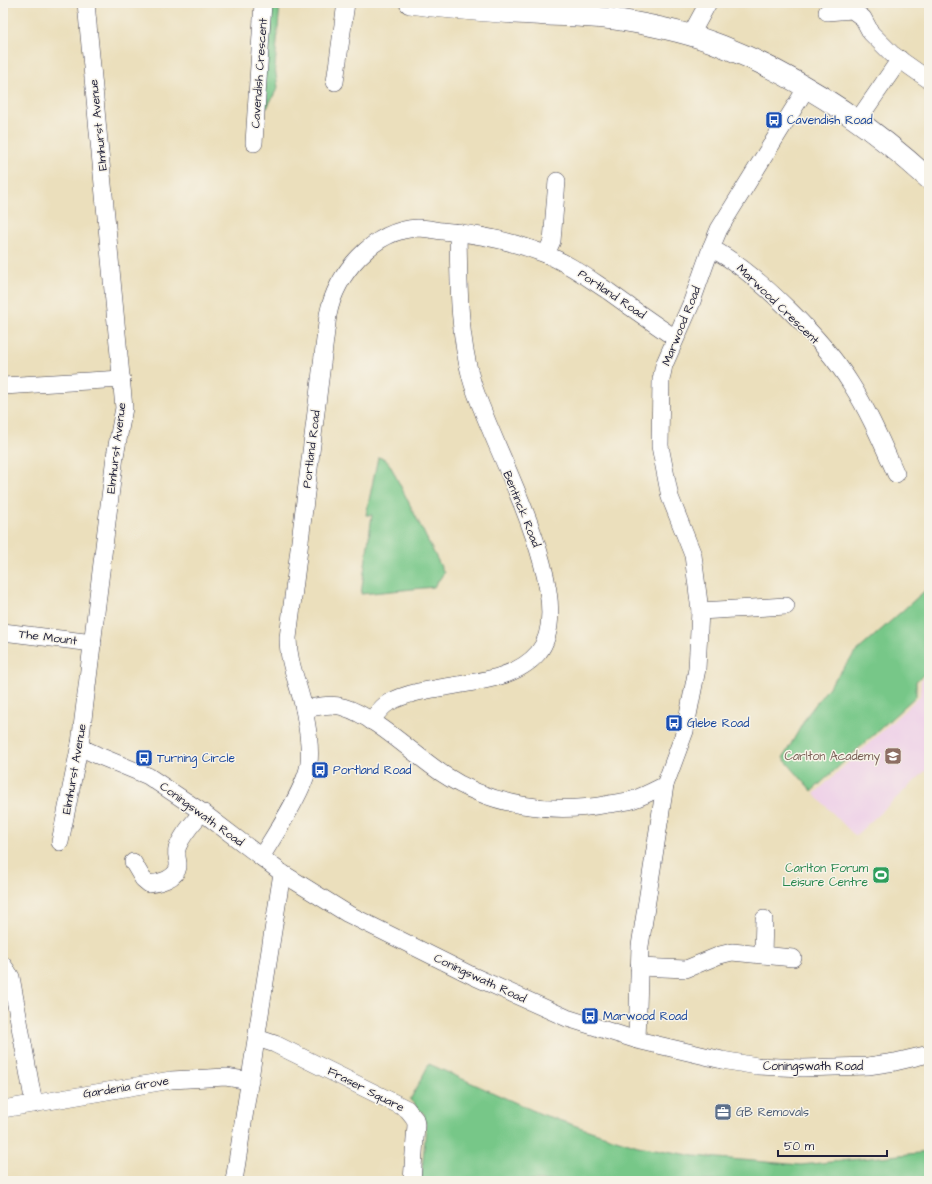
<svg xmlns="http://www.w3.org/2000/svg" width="932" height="1184" font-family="'Architects Daughter',sans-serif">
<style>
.built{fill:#eed0e8}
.green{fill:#77c788;stroke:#4c7462}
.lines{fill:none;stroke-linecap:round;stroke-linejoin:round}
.minor-casing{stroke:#403e4e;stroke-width:18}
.tertiary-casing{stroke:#403e4e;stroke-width:22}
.minor{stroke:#fff;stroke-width:17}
.tertiary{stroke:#fff;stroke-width:21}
.labels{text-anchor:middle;stroke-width:3;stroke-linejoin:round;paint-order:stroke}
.street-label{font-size:12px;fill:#22223b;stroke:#f7f3e8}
.transit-label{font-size:12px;fill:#164399;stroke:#f7f3e8;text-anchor:start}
.education-label{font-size:12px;fill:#785e54;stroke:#f7f3e8;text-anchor:end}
.leisure-label{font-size:12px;fill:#27864d;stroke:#f7f3e8;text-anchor:end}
.service-label{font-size:12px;fill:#4e5e75;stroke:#f7f3e8;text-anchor:start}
</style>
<rect width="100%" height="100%" fill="#f7f3e8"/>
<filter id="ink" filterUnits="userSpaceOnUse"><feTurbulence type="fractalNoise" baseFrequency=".025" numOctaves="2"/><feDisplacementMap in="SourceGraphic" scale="8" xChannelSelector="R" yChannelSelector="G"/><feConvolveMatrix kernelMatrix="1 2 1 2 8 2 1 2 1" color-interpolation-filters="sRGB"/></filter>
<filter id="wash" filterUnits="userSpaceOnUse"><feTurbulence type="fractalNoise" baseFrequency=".012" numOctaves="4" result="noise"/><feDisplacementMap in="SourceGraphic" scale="16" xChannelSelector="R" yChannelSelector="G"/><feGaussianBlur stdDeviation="0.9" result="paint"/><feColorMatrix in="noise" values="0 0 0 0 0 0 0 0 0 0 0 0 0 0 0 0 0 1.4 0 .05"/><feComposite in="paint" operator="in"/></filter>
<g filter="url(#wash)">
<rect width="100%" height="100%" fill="#ebdfbc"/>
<polygon class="built" points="929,673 929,768 855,836 814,794 920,696 921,680"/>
<g class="green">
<polygon points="268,3 280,3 275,68 278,87 267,108 262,106"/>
<polygon points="378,457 385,459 390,465 444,573 434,587 361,594 372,515 366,515"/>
<polygon points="929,587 929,670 916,681 916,696 812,791 783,758 808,714 855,653"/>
<polygon points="429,1064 541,1114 594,1132 638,1146 695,1156 801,1165 929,1152 929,1181 421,1181 426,1127 424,1114 410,1100"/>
</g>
</g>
<g filter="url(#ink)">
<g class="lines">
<defs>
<g id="minor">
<polyline points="827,12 852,10 863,18 871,33 892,54 929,80"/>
<polyline points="690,36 708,3"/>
<polyline points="335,82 346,3"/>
<polyline points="858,120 900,59"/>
<polyline points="254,143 263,3"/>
<path d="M711 248C756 272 824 340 851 384 869 412 882 443 896 474"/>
<polyline points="546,254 552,241 557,181"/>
<polyline points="3,386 122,379"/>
<polyline points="700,611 786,606"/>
<polyline points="3,632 93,643"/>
<path d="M304 709C316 707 330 703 343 707 375 716 414 755 443 774 491 806 552 815 609 804 616 803 625 802 632 800 644 796 655 790 665 785"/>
<path d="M371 721C376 715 381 707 388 703 430 679 505 692 538 653 583 599 487 439 471 378 458 330 459 282 458 232"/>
<polyline points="80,744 84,749 97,755 148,776 202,812 282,873 348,914 473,976 567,1018 637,1040 722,1060 757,1066 803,1068 868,1066 895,1062 929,1054"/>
<polyline points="60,842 80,744 115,456 124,408 86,3"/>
<path d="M261 857C274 836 307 786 309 763 311 746 307 725 304 709 299 685 288 663 288 638L328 315C336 274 373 230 418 228 426 228 434 230 442 231 477 234 513 241 545 254 568 263 588 278 608 291 630 307 653 323 675 338"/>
<path d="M133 862 143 879 149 884C159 883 176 879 178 867 179 859 174 854 178 846 183 833 194 822 202 812"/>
<polyline points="763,955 764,919"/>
<polyline points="3,965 11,977 34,1104"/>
<polyline points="639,967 686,969 720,955 732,952 793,958"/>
<polyline points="257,1038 275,1044 407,1109 415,1119 416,1125 412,1181"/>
<polyline points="637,1040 640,946 665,785 685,731 697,669 700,611 693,555 670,497 660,446 661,380 664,365 691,304 711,248 719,229 807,87"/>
<polyline points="3,1109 171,1080 226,1077 250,1081"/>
<polyline points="234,1181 282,873"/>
</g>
<path id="tertiary" d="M410 3C456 10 502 12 548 15 572 16 596 16 620 20 651 25 693 34 722 46 800 77 868 123 929 179"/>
</defs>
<use href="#minor" class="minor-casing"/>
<use href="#tertiary" class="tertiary-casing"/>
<use href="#minor" class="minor"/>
<use href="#tertiary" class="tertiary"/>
</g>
</g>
<defs>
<symbol id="bus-square" viewBox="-11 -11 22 22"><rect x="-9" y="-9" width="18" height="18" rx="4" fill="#1a4fb4" stroke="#f7f3e8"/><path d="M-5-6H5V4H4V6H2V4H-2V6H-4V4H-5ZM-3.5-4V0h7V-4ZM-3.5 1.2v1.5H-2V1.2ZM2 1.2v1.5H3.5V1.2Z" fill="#fff"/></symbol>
<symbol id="school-square" viewBox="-11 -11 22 22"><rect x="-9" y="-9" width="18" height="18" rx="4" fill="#8d6e63" stroke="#f7f3e8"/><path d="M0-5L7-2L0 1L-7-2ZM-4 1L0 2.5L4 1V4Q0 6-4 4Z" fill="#fff"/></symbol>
<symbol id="stadium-square" viewBox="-11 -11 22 22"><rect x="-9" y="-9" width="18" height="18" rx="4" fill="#2e9e5b" stroke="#f7f3e8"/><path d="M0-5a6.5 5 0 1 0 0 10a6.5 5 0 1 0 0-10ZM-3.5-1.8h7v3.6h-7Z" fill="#fff"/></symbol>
<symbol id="office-square" viewBox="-11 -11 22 22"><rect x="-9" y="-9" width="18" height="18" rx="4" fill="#5c6f8a" stroke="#f7f3e8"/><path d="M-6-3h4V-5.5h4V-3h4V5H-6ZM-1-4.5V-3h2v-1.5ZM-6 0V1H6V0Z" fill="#fff"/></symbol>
</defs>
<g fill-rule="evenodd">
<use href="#bus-square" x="764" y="110" width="20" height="20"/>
<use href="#bus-square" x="664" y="713" width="20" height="20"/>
<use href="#school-square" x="883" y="746" width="20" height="20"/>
<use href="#bus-square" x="134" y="748" width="20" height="20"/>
<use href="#bus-square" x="310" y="760" width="20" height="20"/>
<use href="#stadium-square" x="871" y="865" width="20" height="20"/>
<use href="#bus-square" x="580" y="1006" width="20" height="20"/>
<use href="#office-square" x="713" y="1102" width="20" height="20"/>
</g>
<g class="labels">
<g class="street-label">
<text transform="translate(259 73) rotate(-86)" y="4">Cavendish Crescent</text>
<text transform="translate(98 125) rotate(-96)" y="4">Elmhurst Avenue</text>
<text transform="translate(612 294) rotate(34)" y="4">Portland Road</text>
<text transform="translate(778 304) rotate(44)" y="4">Marwood Crescent</text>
<text transform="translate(681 326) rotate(-68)" y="4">Marwood Road</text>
<text transform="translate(116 448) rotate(-83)" y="4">Elmhurst Avenue</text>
<text transform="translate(311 449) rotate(-83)" y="4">Portland Road</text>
<text transform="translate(522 509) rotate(68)" y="4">Bentinck Road</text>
<text transform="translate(48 637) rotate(7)" y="4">The Mount</text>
<text transform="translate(74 769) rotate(-80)" y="4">Elmhurst Avenue</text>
<text transform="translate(202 814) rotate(36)" y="4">Coningswath Road</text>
<text transform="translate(480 978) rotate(25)" y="4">Coningswath Road</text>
<text x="813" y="1070">Coningswath Road</text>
<text transform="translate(126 1087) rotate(-9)" y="4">Gardenia Grove</text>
<text transform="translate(366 1089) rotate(27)" y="4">Fraser Square</text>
</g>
<g class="transit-label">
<text x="787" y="124">Cavendish Road</text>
<text x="687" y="727">Glebe Road</text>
<text x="157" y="762">Turning Circle</text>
<text x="333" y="774">Portland Road</text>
<text x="603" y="1020">Marwood Road</text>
</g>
<g class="education-label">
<text x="880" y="760">Carlton Academy</text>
</g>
<g class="leisure-label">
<text x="868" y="872">Carlton Forum<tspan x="868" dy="14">Leisure Centre</tspan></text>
</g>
<g class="service-label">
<text x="736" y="1116">GB Removals</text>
</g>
</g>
<rect width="932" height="1184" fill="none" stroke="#f7f3e8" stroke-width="16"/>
<path d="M778 1150v6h109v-6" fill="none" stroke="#22223b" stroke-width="2"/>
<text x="784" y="1150" font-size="12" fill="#22223b" stroke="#f7f3e8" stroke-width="3" paint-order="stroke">50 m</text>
</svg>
